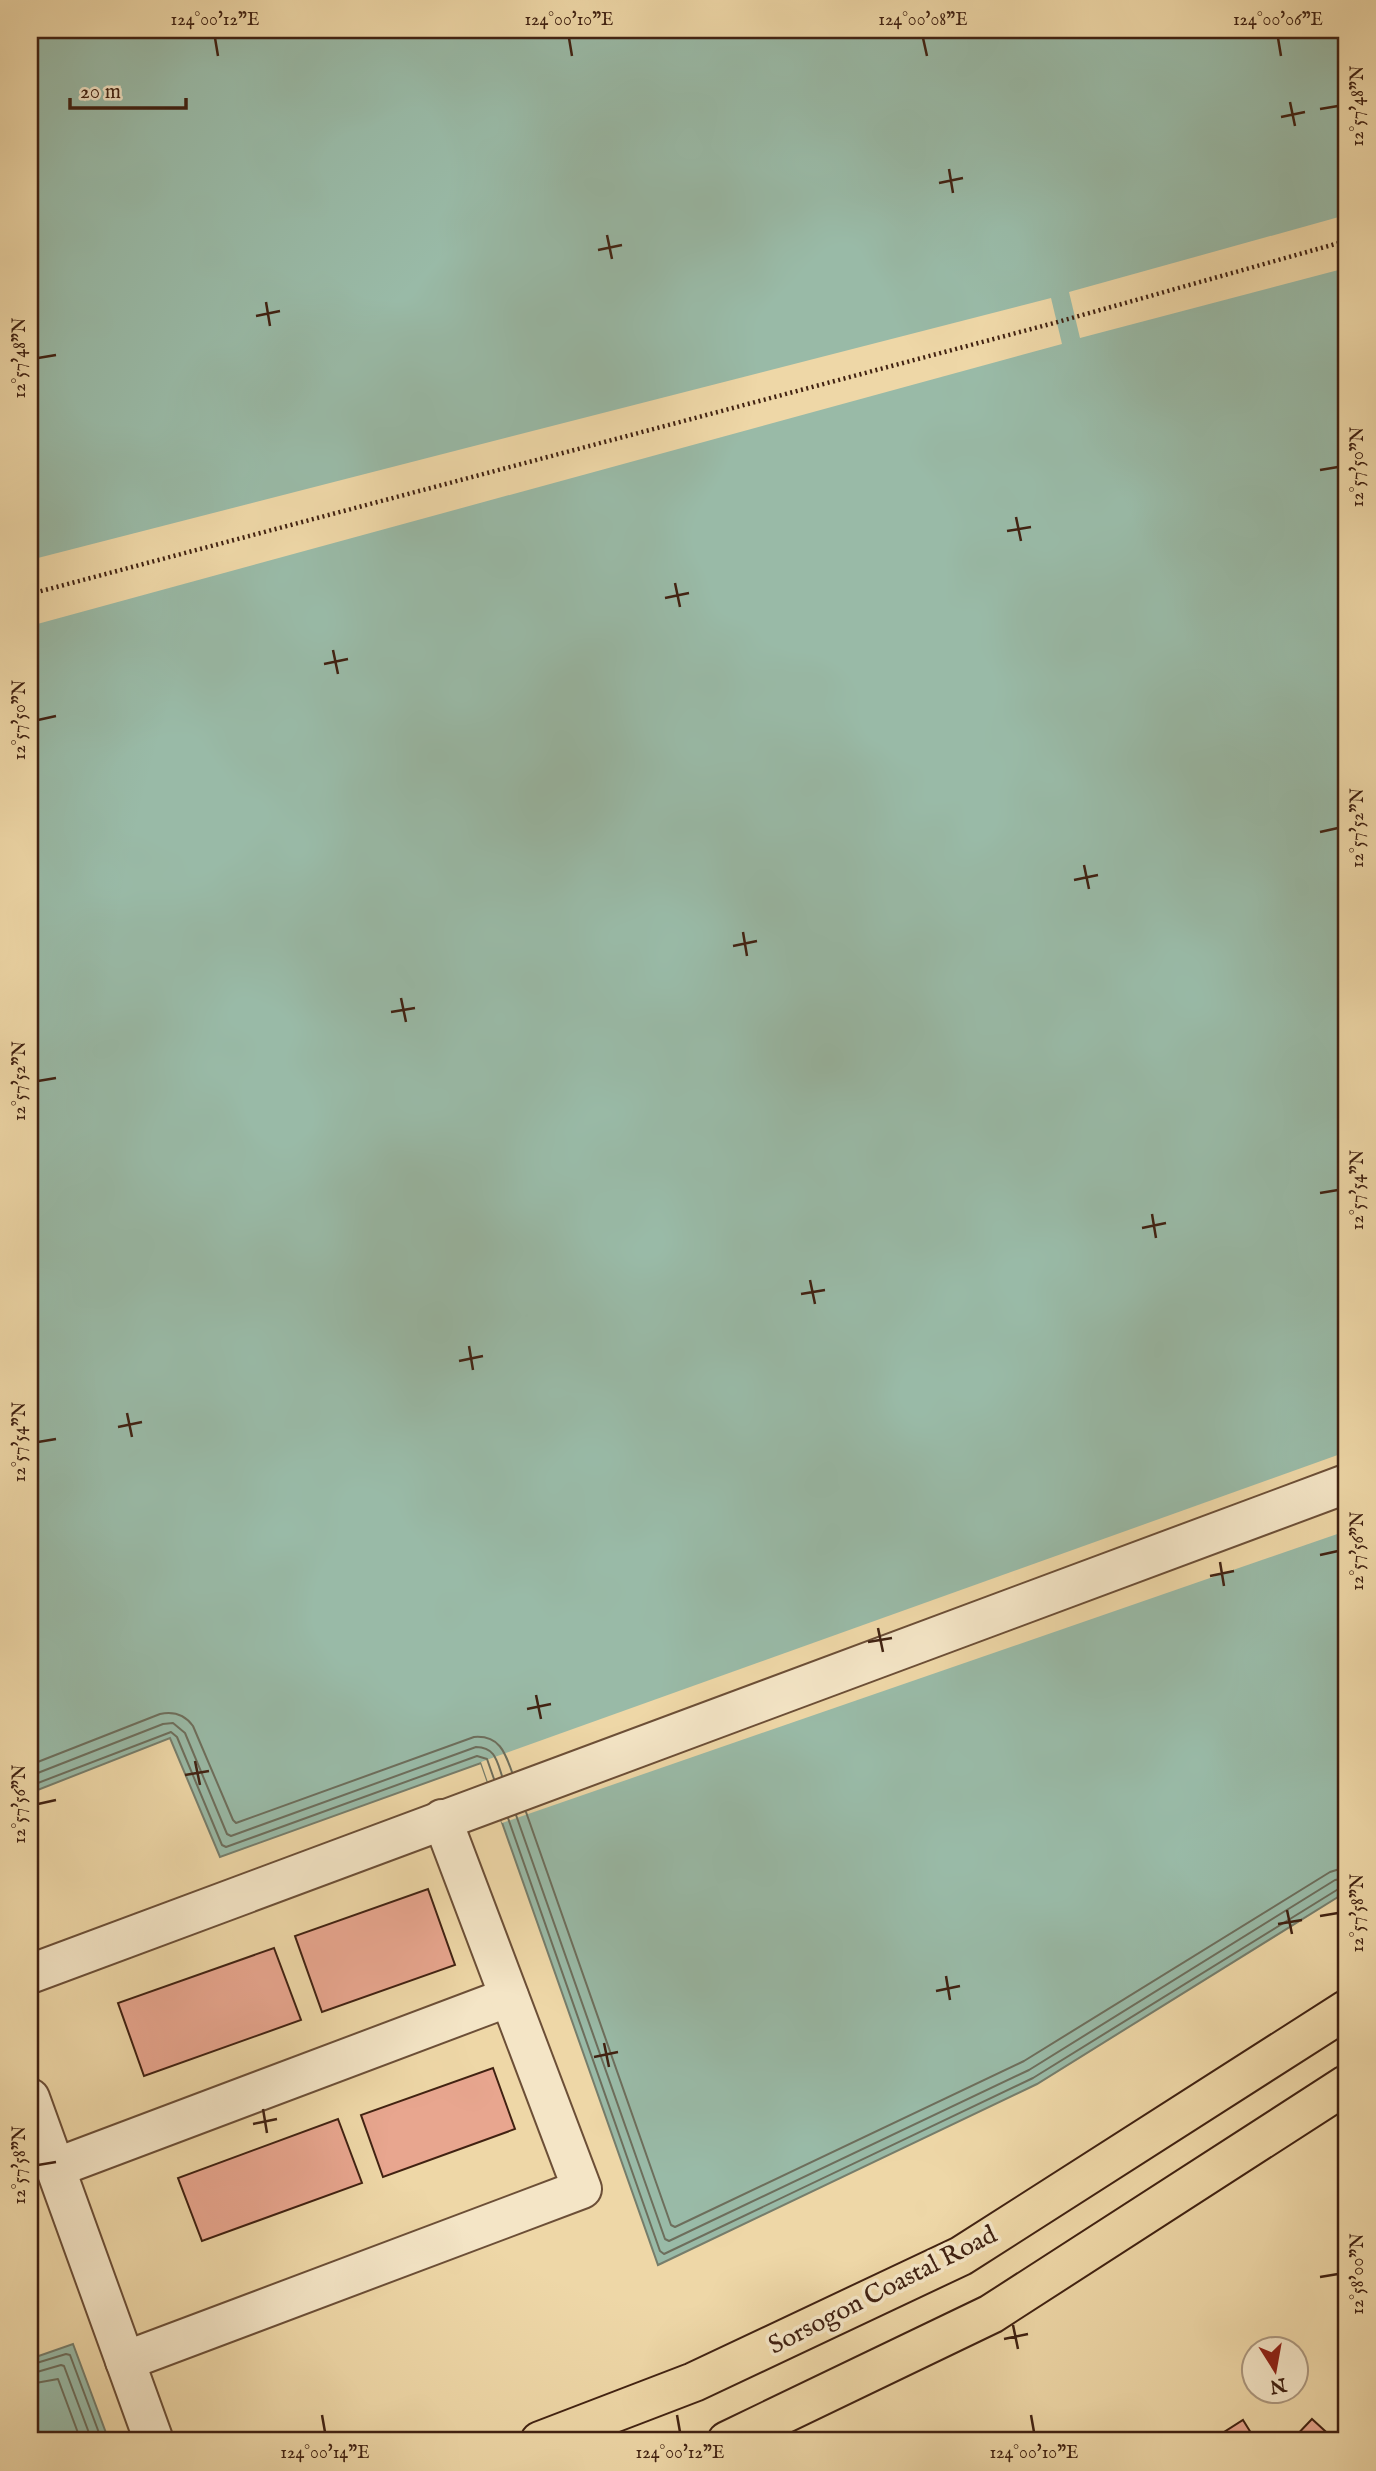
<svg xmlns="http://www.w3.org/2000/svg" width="1376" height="2471" font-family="'IM FELL English',serif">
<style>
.water{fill:#99baa7;stroke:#767d6b;stroke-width:2}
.pier{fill:#eed7a7}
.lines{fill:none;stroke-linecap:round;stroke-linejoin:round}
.shore{stroke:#6d6e5c;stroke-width:2}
.building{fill:#e8a68f;stroke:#412212;stroke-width:2}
.minor-casing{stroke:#6c4f37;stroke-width:42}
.highway-casing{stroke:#412212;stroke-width:42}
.path{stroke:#412212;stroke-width:4.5;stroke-dasharray:2 3.5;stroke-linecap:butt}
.minor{stroke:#f4e5c6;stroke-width:38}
.highway{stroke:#eed7a7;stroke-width:38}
.ticks{fill:none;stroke:#412212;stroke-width:2.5}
.labels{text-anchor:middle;stroke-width:7;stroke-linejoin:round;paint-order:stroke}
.street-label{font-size:26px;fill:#412212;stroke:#f4e5c6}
.neatline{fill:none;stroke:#412212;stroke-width:2.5}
.ticks-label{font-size:18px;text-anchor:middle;fill:#412212}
</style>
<rect width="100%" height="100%" fill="#eed7a7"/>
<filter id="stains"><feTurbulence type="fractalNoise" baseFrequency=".00286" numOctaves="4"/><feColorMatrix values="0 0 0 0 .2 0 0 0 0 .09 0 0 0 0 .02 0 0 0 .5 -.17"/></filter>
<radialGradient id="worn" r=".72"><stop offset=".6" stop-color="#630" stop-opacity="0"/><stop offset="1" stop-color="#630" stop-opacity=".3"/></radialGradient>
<g class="water">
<polygon points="30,30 1346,30 1346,1892 1037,2084 658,2265 481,1763 220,1857 170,1738 30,1793"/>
<polygon points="73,2344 109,2441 30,2441 30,2359"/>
</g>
<g class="pier">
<polygon points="1346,215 1346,268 1080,338 1069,292"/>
<polygon points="1051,298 1062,344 30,626 30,560"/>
<polygon points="1346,1452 1346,1531 502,1823 481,1762"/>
</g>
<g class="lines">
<g class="shore">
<path d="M30 1765 160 1714C174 1711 185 1715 193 1726L233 1820 236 1823 474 1737C499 1735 505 1752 512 1772"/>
<path d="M30 1776 163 1724 173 1723 185 1733 227 1834 231 1836 476 1747C495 1747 497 1761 502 1776"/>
<polyline points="30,1786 171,1732 177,1737 222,1845 226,1847 477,1756 487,1759 494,1779"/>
<polyline points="526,1812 671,2225 675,2227 1024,2061 1330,1872 1346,1867"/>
<polyline points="516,1815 665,2239 669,2241 1029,2070 1335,1880 1346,1878"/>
<polyline points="508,1818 660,2251 664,2254 1033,2078 1340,1888 1346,1887"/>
<polyline points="30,2365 66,2354 70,2355 102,2441"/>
<polyline points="30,2374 61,2365 64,2366 92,2441"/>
<polyline points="30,2384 58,2379 81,2441"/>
</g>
</g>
<g class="building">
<polygon points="428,1889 455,1965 322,2012 295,1936"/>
<polygon points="274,1948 301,2020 144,2076 118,2003"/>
<polygon points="493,2068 515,2129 383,2177 361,2115"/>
<polygon points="338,2119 362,2183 202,2241 178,2178"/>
<polygon points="1312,2419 1336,2441 1291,2441"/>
<polygon points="1243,2420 1256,2441 1210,2441"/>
</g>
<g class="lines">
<defs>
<g id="minor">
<polyline points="30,1974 1346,1484"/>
<polyline points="30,2098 154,2441"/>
<polyline points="55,2168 509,1997"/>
<polyline points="125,2361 582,2189 442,1819"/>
</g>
<g id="highway">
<polyline points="540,2441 694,2382 961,2256 1346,2010"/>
<polyline points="727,2441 991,2314 1346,2085"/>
</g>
</defs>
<use href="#minor" class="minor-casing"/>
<use href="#highway" class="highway-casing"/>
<polyline class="path" points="30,594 1054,323 1346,241"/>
<use href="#minor" class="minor"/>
<use href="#highway" class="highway"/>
</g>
<path class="ticks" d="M215 38 218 56M569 38 572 56M923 38 927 56M1278 38 1281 56M1290 102 1295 126M1320 109 1338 106M1281 117 1305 112M949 169 953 193M939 183 963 178M607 235 612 259M598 250 622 245M266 302 270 326M256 316 280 311M38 358 56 355M1320 470 1338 467M1016 517 1021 541M1007 531 1031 527M675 583 680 607M665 598 689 593M333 650 338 674M324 664 348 659M38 720 56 716M1320 832 1338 828M1084 865 1089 889M1074 880 1098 875M743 932 747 956M733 946 757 941M401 998 406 1022M391 1012 415 1008M38 1081 56 1078M1320 1193 1338 1190M1152 1214 1156 1238M1142 1228 1166 1223M810 1280 815 1304M801 1294 825 1290M469 1346 473 1370M459 1361 483 1356M127 1413 132 1437M118 1427 142 1422M38 1442 56 1439M1320 1555 1338 1551M1220 1562 1224 1586M1210 1576 1234 1571M878 1628 883 1652M868 1642 892 1638M536 1695 541 1719M527 1709 551 1704M195 1761 200 1785M185 1775 209 1771M38 1804 56 1800M1287 1910 1292 1934M1320 1916 1338 1913M1278 1924 1302 1920M946 1976 950 2000M936 1991 960 1986M604 2043 609 2067M594 2057 618 2052M263 2109 267 2133M253 2124 277 2119M38 2165 56 2162M1320 2277 1338 2274M1013 2325 1018 2349M1004 2339 1028 2334M322 2415 325 2432M677 2415 680 2432M1031 2415 1034 2432"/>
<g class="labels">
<g class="street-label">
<text transform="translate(882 2289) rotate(-27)" y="9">Sorsogon Coastal Road</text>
</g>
</g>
<rect width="1376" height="2471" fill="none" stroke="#eed7a7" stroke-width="77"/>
<g transform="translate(1275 2370) rotate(169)"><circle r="33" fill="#f4e5c6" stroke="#ac977e" stroke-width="2"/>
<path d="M0-5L12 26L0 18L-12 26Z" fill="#8f2418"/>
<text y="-10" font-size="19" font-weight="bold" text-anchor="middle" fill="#412212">N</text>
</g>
<path d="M70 98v10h116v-10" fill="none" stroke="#412212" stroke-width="3.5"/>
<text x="80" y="98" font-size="21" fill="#412212" stroke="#f4e5c6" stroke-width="5" paint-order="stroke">20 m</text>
<rect x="38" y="38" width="1300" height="2394" class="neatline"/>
<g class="ticks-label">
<text x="215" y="25">124°00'12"E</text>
<text x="569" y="25">124°00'10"E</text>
<text x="923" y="25">124°00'08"E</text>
<text x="1278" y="25">124°00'06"E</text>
<text transform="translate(1357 106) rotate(-90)" y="6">12°57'48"N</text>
<text transform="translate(19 358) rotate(-90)" y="6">12°57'48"N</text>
<text transform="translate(1357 467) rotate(-90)" y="6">12°57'50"N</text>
<text transform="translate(19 720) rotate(-90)" y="6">12°57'50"N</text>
<text transform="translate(1357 828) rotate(-90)" y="6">12°57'52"N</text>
<text transform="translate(19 1081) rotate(-90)" y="6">12°57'52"N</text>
<text transform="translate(1357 1190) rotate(-90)" y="6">12°57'54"N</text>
<text transform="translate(19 1442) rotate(-90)" y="6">12°57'54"N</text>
<text transform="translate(1357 1551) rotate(-90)" y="6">12°57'56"N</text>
<text transform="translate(19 1804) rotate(-90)" y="6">12°57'56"N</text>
<text transform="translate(1357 1913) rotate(-90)" y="6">12°57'58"N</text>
<text transform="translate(19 2165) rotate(-90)" y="6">12°57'58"N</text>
<text transform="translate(1357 2274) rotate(-90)" y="6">12°58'00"N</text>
<text x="325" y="2458">124°00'14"E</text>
<text x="680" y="2458">124°00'12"E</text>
<text x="1034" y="2458">124°00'10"E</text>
</g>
<rect width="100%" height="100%" filter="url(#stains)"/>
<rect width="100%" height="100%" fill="url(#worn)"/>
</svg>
